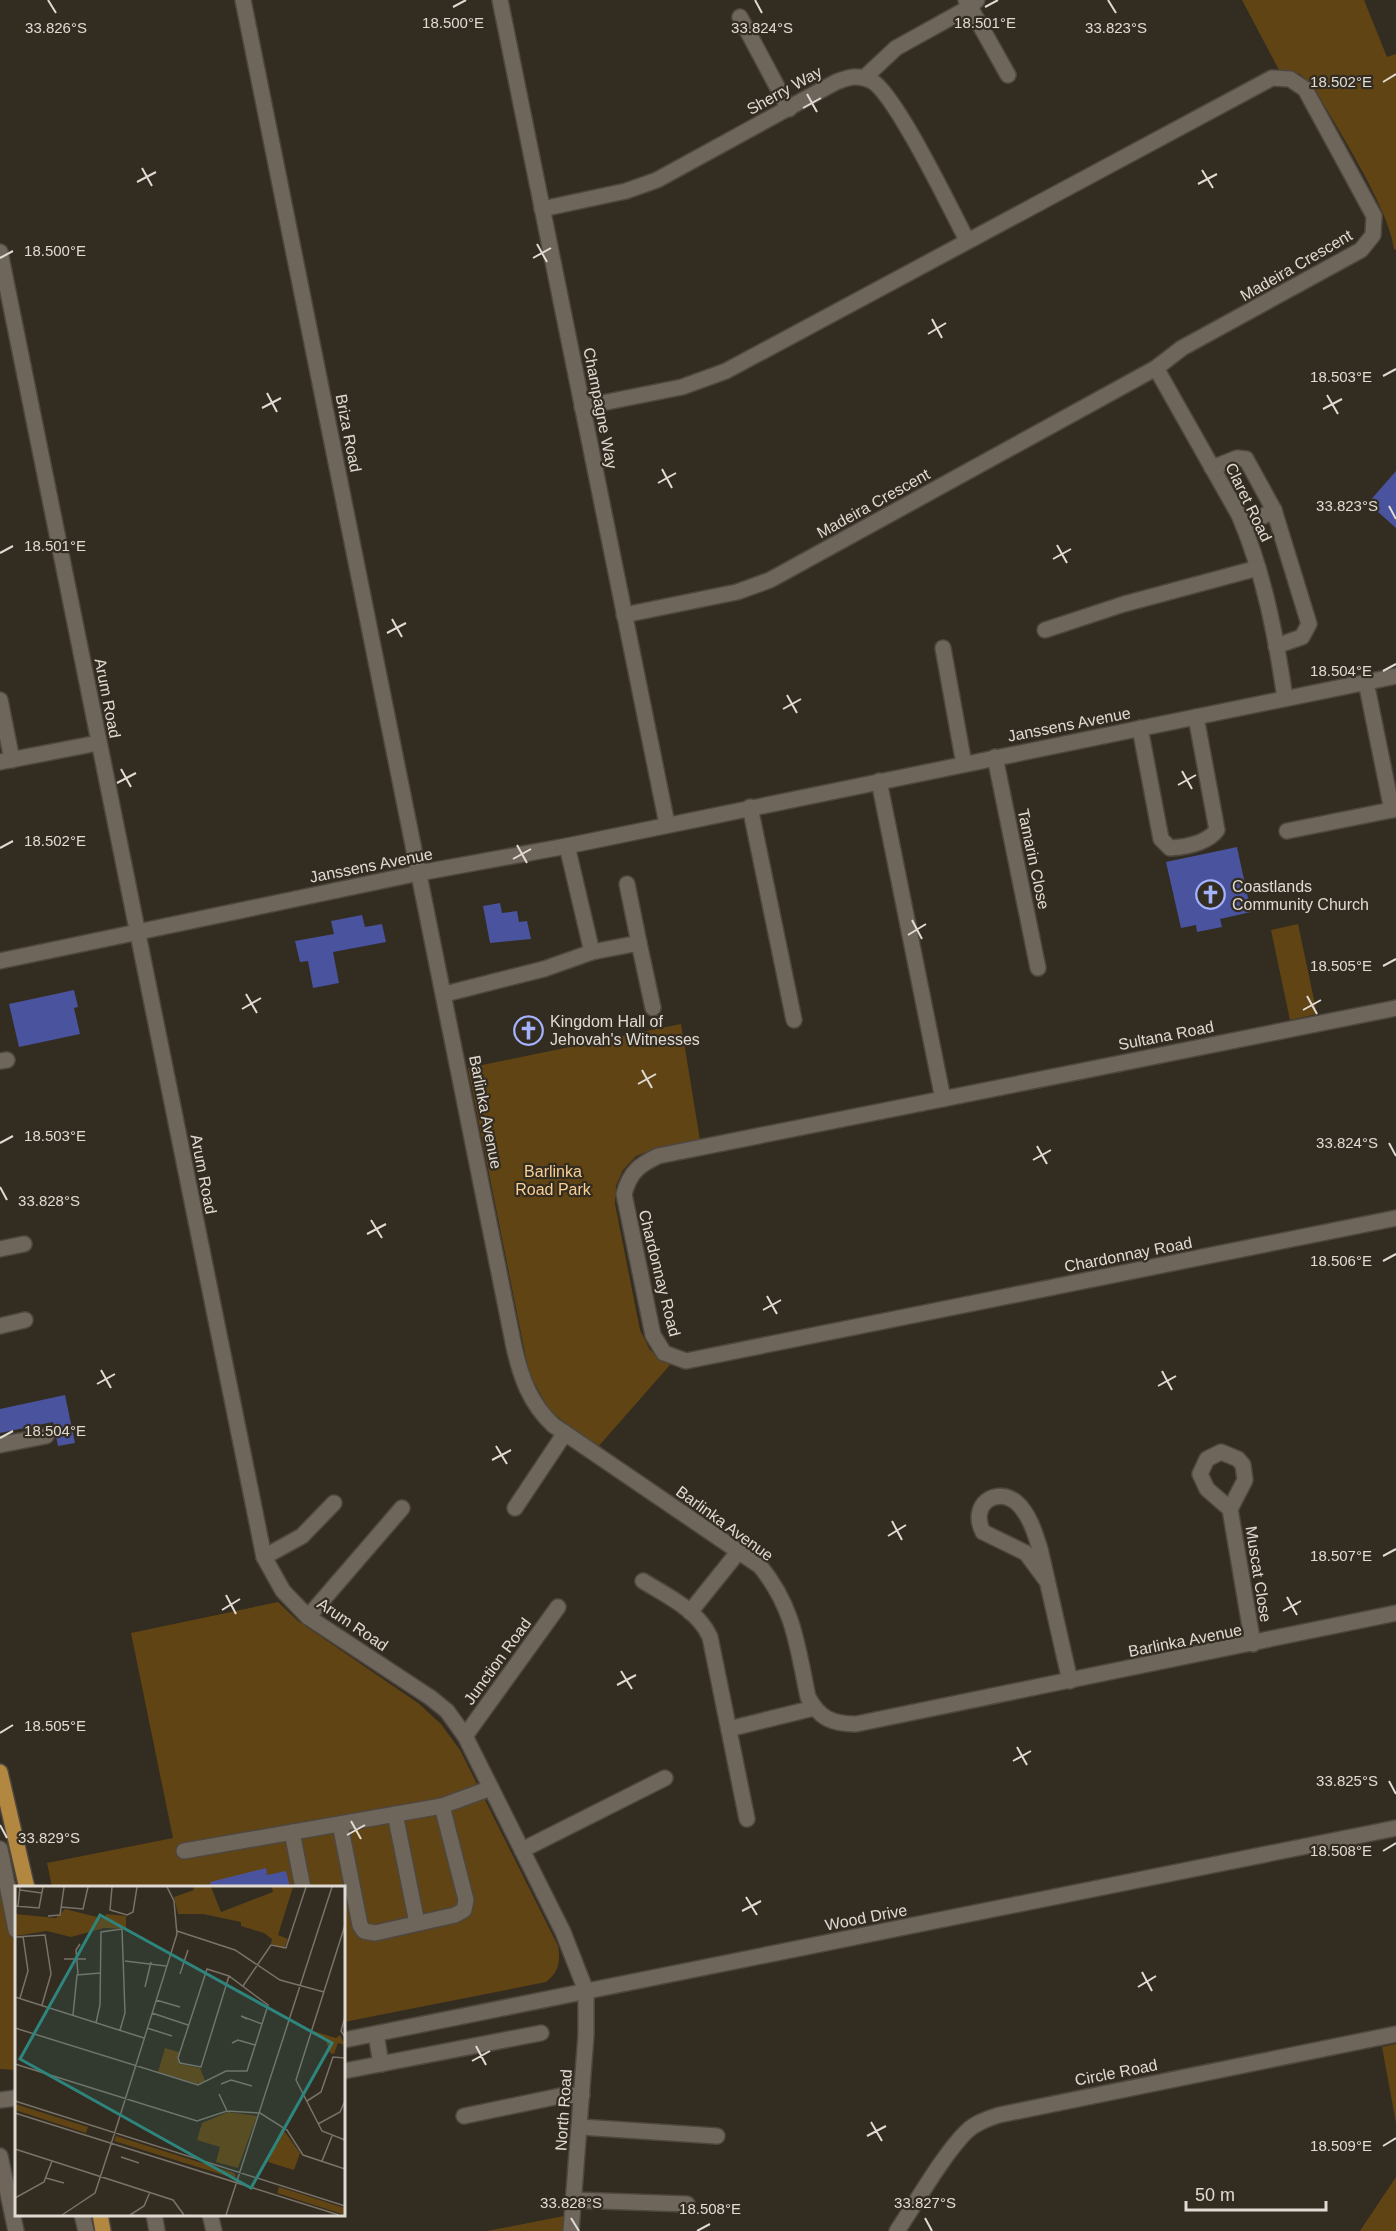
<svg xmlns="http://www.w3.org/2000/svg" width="1396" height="2231" font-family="Arial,sans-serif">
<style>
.green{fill:#614414}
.building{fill:#4a539e}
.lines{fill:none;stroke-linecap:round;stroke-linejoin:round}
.minor-casing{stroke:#4e473f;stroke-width:18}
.major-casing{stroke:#4e473f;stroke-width:18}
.minor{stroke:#6e665a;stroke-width:15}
.major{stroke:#b28740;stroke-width:15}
.ticks{fill:none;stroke:#e0dad4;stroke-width:2}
.labels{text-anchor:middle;stroke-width:4.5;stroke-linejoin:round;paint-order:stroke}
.street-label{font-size:16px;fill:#e0dad4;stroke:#332c21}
.poi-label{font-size:16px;fill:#e0dad4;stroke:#332c21;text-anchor:start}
.park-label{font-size:16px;fill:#facf93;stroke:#332c21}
.inset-road{fill:none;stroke:#787269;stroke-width:1.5}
.view{fill:#2e857d;fill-opacity:0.15;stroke:#2e857d;stroke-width:3}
.inset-edge{fill:none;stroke:#e0dad4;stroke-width:3}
.ticks-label{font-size:15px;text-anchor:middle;fill:#e0dad4;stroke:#332c21;stroke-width:4.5;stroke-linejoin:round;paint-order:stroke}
</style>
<rect width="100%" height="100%" fill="#332c21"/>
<g class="green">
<path d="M1242 0H1364L1387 57 1396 54V249L1394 250C1391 211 1336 127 1315 89L1300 74 1279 70Z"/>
<polygon points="1298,924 1317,1014 1290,1020 1271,930"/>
<polygon points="681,1024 700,1140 654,1149 636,1156 623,1170 616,1186 615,1204 640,1330 650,1350 670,1365 597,1448 549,1410 529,1373 468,1068"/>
<path d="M278 1602 298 1621 418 1703 441 1724 460 1750 558 1946C561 1962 558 1973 546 1982L344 2022V1888L52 1887 47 1863 173 1838 131 1633Z"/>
<polygon points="0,1870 16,1953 16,2070 0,2069"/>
<polygon points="1396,2044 1396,2123 1382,2047"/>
<polygon points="1396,2177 1396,2231 1360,2231"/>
<polygon points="564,2216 563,2231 487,2231"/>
</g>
<g class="building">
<polygon points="1396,471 1396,528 1368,503"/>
<polygon points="1237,847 1251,912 1220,919 1222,927 1197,932 1196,925 1181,928 1166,862"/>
<polygon points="500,903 502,913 517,911 519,922 527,921 531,939 490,943 483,906"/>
<polygon points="362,915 365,927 382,924 386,942 333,952 339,983 313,988 308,961 300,962 295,941 334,934 331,921"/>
<polygon points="74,990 78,1007 74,1008 80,1034 19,1047 9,1004"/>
<polygon points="65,1395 75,1443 58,1446 53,1422 0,1433 0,1409"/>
<polygon points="266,1868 267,1875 286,1871 290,1887 211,1887 210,1882"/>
</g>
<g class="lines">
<defs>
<g id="minor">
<path d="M243 0 514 1347C521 1378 530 1403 553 1425L760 1566C794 1608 797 1645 808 1697 819 1718 832 1724 856 1724L1396 1613"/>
<polyline points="500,0 667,824"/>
<polyline points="966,0 1008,75"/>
<polyline points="740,17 789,109"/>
<polyline points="864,78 896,48 970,7 977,0"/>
<path d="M542 209 626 191 657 180 836 82C849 77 859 74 872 81 896 95 951 210 967 240"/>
<polyline points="0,252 264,1557 283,1591 308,1617 431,1698 447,1711 465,1736 563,1932 586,1991 586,2035 571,2231"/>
<path d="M1156 368 1239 515C1264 573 1276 637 1285 698"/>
<polyline points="582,407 682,387 726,371 1272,78 1290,79 1305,89 1374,216 1373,235 1361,250 1182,348 1156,368 770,580 737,592 624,615"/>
<polyline points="1212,468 1237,458 1246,459 1274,510"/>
<polyline points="1244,527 1274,510 1309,624 1302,637 1276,646"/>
<polyline points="1045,630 1124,604 1258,568"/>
<polyline points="943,648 964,764"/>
<polyline points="1366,682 1392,810"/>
<polyline points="0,700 12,760"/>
<path d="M1140 728 1161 839 1170 848C1186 847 1207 843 1217 830L1196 717"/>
<polyline points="995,757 1038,968"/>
<polyline points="0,762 98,743"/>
<polyline points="879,781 943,1099"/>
<polyline points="750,807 794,1020"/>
<polyline points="1287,831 1396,809"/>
<polyline points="567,846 592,952 639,943 653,1008"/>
<polyline points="627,884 639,943"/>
<polyline points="0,961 419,873 567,846 1396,676"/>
<polyline points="445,994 544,969 592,952"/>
<path d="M1396 1008 658 1156C639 1165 630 1172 624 1194L653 1335 664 1353 686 1361 1396 1218"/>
<polyline points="0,1061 7,1060"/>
<polyline points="0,1249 24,1244"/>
<polyline points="0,1326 25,1320"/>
<polyline points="0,1445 46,1436"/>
<polyline points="515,1508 565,1433"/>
<polyline points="1230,1509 1207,1489 1200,1474 1207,1459 1221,1452 1238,1459 1243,1465 1245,1480 1230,1509 1253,1644"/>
<polyline points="264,1557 302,1536 334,1503"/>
<path d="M1046 1580 1026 1553 983 1532C969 1505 996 1486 1016 1502 1029 1513 1035 1533 1040 1549L1070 1681"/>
<path d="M643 1581C667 1596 698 1610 710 1637L747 1819"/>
<polyline points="690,1612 739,1551"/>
<polyline points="308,1617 402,1508"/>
<polyline points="729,1729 814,1708"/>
<polyline points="465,1736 558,1607"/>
<polyline points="395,1814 417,1923"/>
<polyline points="340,1824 360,1925 364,1931 375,1933 455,1915 464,1910 466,1900 442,1806"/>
<polyline points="292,1832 303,1888"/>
<polyline points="0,1849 16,1930"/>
<polyline points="522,1850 665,1778"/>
<polyline points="184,1851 442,1806 491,1788"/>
<polyline points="376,2034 381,2064"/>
<polyline points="344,2040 1396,1828"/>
<polyline points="344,2071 541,2033"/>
<polyline points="0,2100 16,2098"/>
<polyline points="464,2116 560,2096 582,2095"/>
<polyline points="580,2127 717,2136"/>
<polyline points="0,2156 16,2231"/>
<polyline points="574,2200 687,2204"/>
<polyline points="82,2214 86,2231"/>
<polyline points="154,2214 157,2231"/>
<polyline points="210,2214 214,2231"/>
<path d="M897 2231C916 2203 943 2155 966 2132 975 2123 987 2119 999 2115L1396 2034"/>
</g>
<g id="major">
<polyline points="0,1772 27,1888"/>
<polyline points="100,2214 103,2231"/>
</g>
</defs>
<use href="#minor" class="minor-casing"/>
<use href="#major" class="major-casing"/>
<use href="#minor" class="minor"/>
<use href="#major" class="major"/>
</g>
<path class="ticks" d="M48 0 56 13M755 0 762 13M1108 0 1116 13M453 7 466 0M985 7 998 0M1383 82 1396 74M807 94 817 112M803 108 821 98M142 168 152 186M1202 170 1213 188M137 182 156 172M1198 184 1217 174M537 244 547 262M0 258 13 251M533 258 551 248M932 319 942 338M928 334 946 323M1383 376 1396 369M267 393 277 412M1327 395 1338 414M262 408 281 398M1323 409 1342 399M662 469 672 488M658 483 676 473M1389 506 1396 519M1057 545 1067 563M0 553 13 546M1053 559 1071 549M392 619 402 637M387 633 406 623M1383 671 1396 664M787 695 797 713M783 709 801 699M121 769 131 787M1182 771 1192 789M117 783 136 773M1178 785 1196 775M517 845 527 863M0 848 13 841M513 859 531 849M912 920 922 939M908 935 926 924M1383 966 1396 959M246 994 257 1013M1307 996 1317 1014M242 1009 261 998M1303 1010 1321 1000M642 1070 652 1088M638 1084 656 1074M0 1143 13 1136M1389 1143 1396 1156M1037 1146 1047 1164M1033 1160 1051 1150M0 1187 7 1200M371 1220 382 1238M367 1234 386 1224M1383 1261 1396 1254M767 1296 777 1314M763 1310 781 1300M101 1370 111 1388M1162 1371 1172 1390M97 1384 115 1374M1158 1386 1176 1376M0 1438 13 1431M496 1446 507 1464M492 1460 511 1450M892 1521 902 1540M888 1536 906 1525M1383 1556 1396 1549M226 1595 236 1614M1287 1597 1297 1615M222 1610 240 1599M1283 1611 1301 1601M621 1671 632 1689M617 1685 636 1675M0 1733 13 1725M1017 1747 1027 1765M1013 1761 1031 1751M1389 1781 1396 1794M351 1821 361 1839M0 1825 7 1838M347 1835 365 1825M1383 1851 1396 1843M746 1897 757 1915M742 1911 761 1901M1142 1972 1152 1991M1138 1987 1156 1976M476 2046 486 2065M472 2061 490 2051M871 2122 882 2141M867 2136 886 2126M1383 2146 1396 2138M571 2218 579 2231M925 2218 932 2231M697 2231 710 2224"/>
<defs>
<symbol id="church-ring" viewBox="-11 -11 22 22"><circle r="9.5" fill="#332c21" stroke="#a4b2fc" stroke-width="1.5"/><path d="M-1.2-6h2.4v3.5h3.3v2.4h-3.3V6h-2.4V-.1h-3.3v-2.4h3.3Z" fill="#a4b2fc"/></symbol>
</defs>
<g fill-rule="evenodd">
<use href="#church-ring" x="1194" y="878" width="33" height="33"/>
<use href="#church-ring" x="512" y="1014" width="33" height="33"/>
</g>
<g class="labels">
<g class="street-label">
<text transform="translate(784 90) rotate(-29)" y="6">Sherry Way</text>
<text transform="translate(1296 265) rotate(-30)" y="6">Madeira Crescent</text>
<text transform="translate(601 408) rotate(79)" y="6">Champagne Way</text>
<text transform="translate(349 433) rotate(79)" y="6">Briza Road</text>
<text transform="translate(1249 502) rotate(64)" y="6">Claret Road</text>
<text transform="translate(873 503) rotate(-29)" y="6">Madeira Crescent</text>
<text transform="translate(108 698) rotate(79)" y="6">Arum Road</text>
<text transform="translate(1069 724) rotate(-11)" y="6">Janssens Avenue</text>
<text transform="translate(1034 859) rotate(78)" y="6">Tamarin Close</text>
<text transform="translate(371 865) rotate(-11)" y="6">Janssens Avenue</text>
<text transform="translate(1166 1035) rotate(-11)" y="6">Sultana Road</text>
<text transform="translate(486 1112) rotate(79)" y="6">Barlinka Avenue</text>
<text transform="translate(204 1174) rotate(79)" y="6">Arum Road</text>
<text transform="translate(1128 1254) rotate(-11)" y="6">Chardonnay Road</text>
<text transform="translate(660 1273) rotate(76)" y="6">Chardonnay Road</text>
<text transform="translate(725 1523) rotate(36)" y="6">Barlinka Avenue</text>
<text transform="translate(1259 1574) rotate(81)" y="6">Muscat Close</text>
<text transform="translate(353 1624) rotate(34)" y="6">Arum Road</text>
<text transform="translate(1185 1640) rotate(-11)" y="6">Barlinka Avenue</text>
<text transform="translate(497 1661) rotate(-54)" y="6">Junction Road</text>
<text transform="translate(866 1917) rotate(-11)" y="6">Wood Drive</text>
<text transform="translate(1116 2072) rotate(-11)" y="6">Circle Road</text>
<text transform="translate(563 2110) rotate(-86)" y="6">North Road</text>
</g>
<g class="poi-label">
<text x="1232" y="892">Coastlands<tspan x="1232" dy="18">Community Church</tspan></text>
<text x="550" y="1027">Kingdom Hall of<tspan x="550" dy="18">Jehovah's Witnesses</tspan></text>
</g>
<g class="park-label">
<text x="553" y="1177">Barlinka<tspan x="553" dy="18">Road Park</tspan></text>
</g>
</g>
<g transform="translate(15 1886)">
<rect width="330" height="330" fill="#332c21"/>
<path d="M178 1H196L206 26 258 6 257 1H278L263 49 273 53 269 63 256 58 257 53 249 47 226 40V36L188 28H163L159 11 179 4ZM50 23 90 33 91 28 111 30V43L89 42 56 51 32 45 0 50V28L41 32ZM298 145 321 152 325 149 330 159 323 157 319 168 315 167 310 152 297 148ZM150 162 164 166V178L185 182 190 195 183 198 143 186ZM0 218 73 241 71 247 0 224ZM213 226 242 230 223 282 201 276 205 261 182 254 187 237ZM267 242 285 267 279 284 253 276ZM101 250 219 287 221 290 218 292 99 255ZM264 301 330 322V329L262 307Z" fill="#614414"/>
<path class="inset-road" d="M97 1 95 24 112 29 118 26 122 1M5 4 27 7M0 20 24 22 28 1M3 20 5 1M46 21 68 23 73 1M33 30 45 29 49 1M330 39 281 194 307 245 330 254M162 45 220 64 265 94 309 106M0 51 30 49 36 88 27 119M49 73H71M110 75 151 80M63 88 61 64 65 58M165 88 173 64M228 100 256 59 271 62 291 1M130 101 136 76M0 111 129 152M5 112 13 85 8 50M141 114 165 121M137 127 173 139M58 129 62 89 85 87M330 131 326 145 330 151M232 133 226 130 247 138M81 137 85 119 86 46 107 43 110 127 105 144M0 142 183 199 211 185H232L253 119 214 90 192 83 163 172 165 177 186 181 214 90M132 142 157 150M217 157 223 154 240 159M0 178 182 235 212 225 245 227 272 244 288 269 330 283M206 198 216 194 237 200M204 208 212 225M0 215 330 320M292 215 306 206 318 171 330 172M0 227 324 329M303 238 325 226 330 215M0 263 158 314 169 329M106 271 124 277M307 275 317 250M31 292 49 297M0 312 29 296 37 275M47 329 80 307 99 249 162 48 159 15 152 1M115 329 129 320 135 306M211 329 317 1"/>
<path class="view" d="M85 29 317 157 236 302 5 173Z"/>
<rect width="330" height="330" class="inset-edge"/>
</g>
<g class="ticks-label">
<text x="453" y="28">18.500°E</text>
<text x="985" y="28">18.501°E</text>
<text x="56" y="33">33.826°S</text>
<text x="762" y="33">33.824°S</text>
<text x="1116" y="33">33.823°S</text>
<text x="1341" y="87">18.502°E</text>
<text x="55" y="256">18.500°E</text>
<text x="1341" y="382">18.503°E</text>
<text x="1347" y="511">33.823°S</text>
<text x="55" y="551">18.501°E</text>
<text x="1341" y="676">18.504°E</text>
<text x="55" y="846">18.502°E</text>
<text x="1341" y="971">18.505°E</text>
<text x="55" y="1141">18.503°E</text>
<text x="1347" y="1148">33.824°S</text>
<text x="49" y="1206">33.828°S</text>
<text x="1341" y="1266">18.506°E</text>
<text x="55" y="1436">18.504°E</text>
<text x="1341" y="1561">18.507°E</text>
<text x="55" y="1731">18.505°E</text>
<text x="1347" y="1786">33.825°S</text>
<text x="49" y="1843">33.829°S</text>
<text x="1341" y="1856">18.508°E</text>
<text x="1341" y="2151">18.509°E</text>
<text x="571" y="2208">33.828°S</text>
<text x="925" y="2208">33.827°S</text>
<text x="710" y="2214">18.508°E</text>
</g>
<path d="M1186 2201v9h140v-9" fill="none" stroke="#e0dad4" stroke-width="3"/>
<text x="1195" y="2201" font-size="18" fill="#e0dad4" stroke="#332c21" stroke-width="4.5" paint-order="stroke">50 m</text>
</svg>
